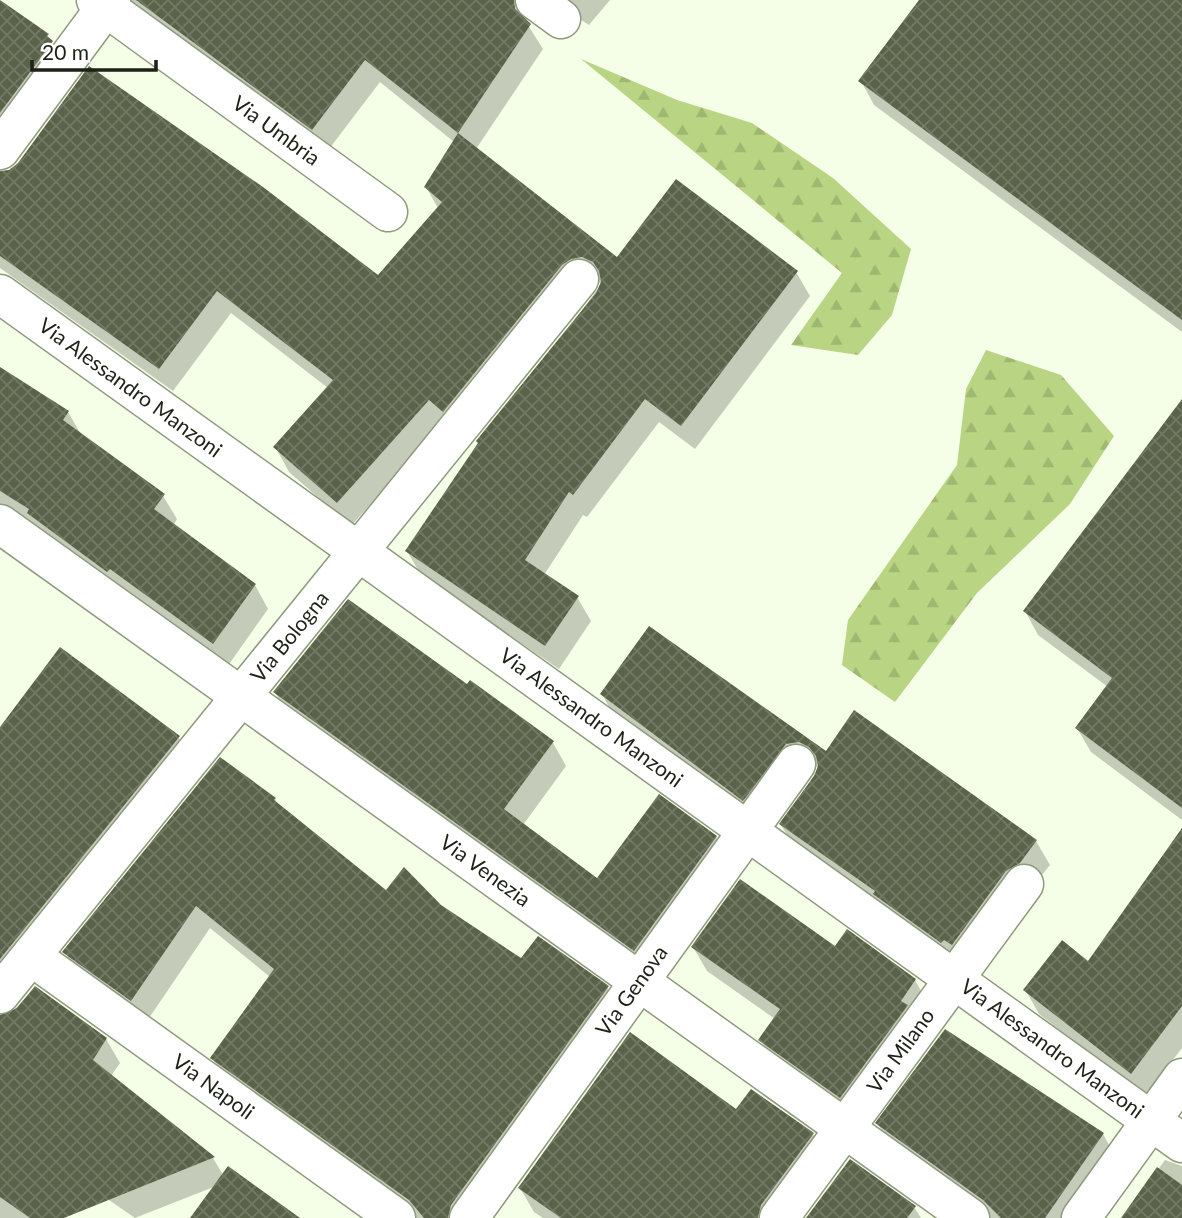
<svg xmlns="http://www.w3.org/2000/svg" width="1182" height="1218" font-family="Lato,sans-serif">
<style>
.forest{fill:url(#forest-firs)}
.shadow{fill:#0003}
.building{fill:url(#building-cross-hatch)}
.lines{fill:none;stroke-linecap:round;stroke-linejoin:round}
.minor-casing{stroke:#8e997d;stroke-width:41}
.minor{stroke:#fff;stroke-width:38}
.labels{text-anchor:middle;stroke-width:7;stroke-linejoin:round;paint-order:stroke}
.street-label{font-size:21px;fill:#1d2116;stroke:#fff}
</style>
<defs>
<pattern id="forest-firs" width="22" height="20" patternUnits="userSpaceOnUse" patternTransform="scale(1.75)"><rect width="22" height="20" fill="#b9d583"/><path d="M5 1l3.5 6h-7zM16 11l3.5 6h-7z" fill="#9fb770"/></pattern>
<pattern id="building-cross-hatch" width="8" height="8" patternUnits="userSpaceOnUse" patternTransform="scale(1.75)"><rect width="8" height="8" fill="#5a6349"/><path d="M0 0l8 8M0 8l8-8" fill="none" stroke="#727965"/></pattern>
</defs>
<rect width="100%" height="100%" fill="#f5fee6"/>
<g class="forest">
<polygon points="581,59 677,100 752,123 833,178 911,249 892,315 858,355 791,345 842,273"/>
<polygon points="986,350 1061,375 1114,436 1070,504 977,593 895,702 842,665 848,620 957,465 966,389"/>
</g>
<g class="shadow">
<polygon points="119,0 610,0 589,25 553,2 531,11 526,22 543,49 476,149 618,259 796,272 810,296 695,449 659,422 587,517 583,515 544,575 577,597 591,621 559,669 421,575 407,551 602,283 586,282 443,423 351,526 289,472 276,448 328,388 231,313 173,391 0,268 0,173 378,277 438,208 426,187 454,142 380,82 326,153 148,21 139,6"/>
<polygon points="921,0 1182,0 1182,332 874,105 861,81"/>
<polygon points="0,1 47,35 66,66 0,155"/>
<polygon points="0,375 68,412 82,436 163,496 177,519 173,526 255,585 268,609 227,667 0,504"/>
<polygon points="1182,402 1182,820 1091,752 1077,728 1108,687 1038,635 1025,611"/>
<polygon points="650,628 826,754 1036,841 1050,865 966,968 795,848 781,825 819,768 814,766 757,823 615,718 602,694"/>
<polygon points="61,650 179,738 193,761 0,1000 0,730"/>
<polygon points="467,686 553,743 566,766 523,825 597,880 716,837 730,861 649,974 288,716 275,692"/>
<polygon points="275,799 279,806 387,892 440,906 522,961 607,988 621,1012 473,1218 416,1218 226,1081 212,1058 270,977 210,928 145,1024 78,976 65,952"/>
<polygon points="1182,864 1182,1048 1145,1096 1039,1014 1026,991 1089,963"/>
<polygon points="693,947 836,949 915,980 928,1004 854,1121 774,1064 761,1040 775,1019 707,971"/>
<polygon points="35,988 106,1039 120,1063 111,1076 213,1158 223,1175 297,1218 192,1218 216,1186 135,1218 28,1144 0,1184 0,1017 8,1016"/>
<polygon points="736,1112 813,1134 826,1158 783,1218 543,1218 534,1212 520,1188"/>
<polygon points="878,1124 1103,1134 1116,1158 1075,1218 987,1218 891,1147"/>
<polygon points="1165,1160 1182,1166 1182,1218 1123,1218"/>
<polygon points="0,1187 43,1218 0,1218"/>
<polygon points="914,1207 921,1218 808,1218"/>
</g>
<g class="building">
<polygon points="0,0 49,34 47,36 53,41 0,113"/>
<polygon points="136,0 514,0 515,9 531,24 458,133 365,60 312,130"/>
<polygon points="919,0 1182,0 1182,320 858,81"/>
<polygon points="89,66 263,187 378,275 442,202 424,187 458,133 617,257 676,179 798,271 681,426 645,399 573,495 569,492 525,560 579,596 545,646 405,551 478,443 476,441 596,293 601,282 599,271 593,262 582,257 571,259 562,265 443,412 429,400 337,503 273,447 333,380 217,291 159,369 0,256 0,171 9,170 18,163"/>
<polygon points="0,367 69,411 63,420 165,494 154,509 256,584 213,644 110,569 107,572 27,513 29,509 0,491"/>
<polygon points="1182,399 1182,808 1075,728 1112,678 1023,611"/>
<polygon points="348,599 467,684 470,680 554,741 504,809 597,878 659,794 717,836 634,951 273,692"/>
<polygon points="649,626 826,751 854,710 1037,840 1020,863 1006,871 952,945 944,940 941,943 873,894 875,891 779,824 814,776 818,766 816,756 809,747 799,742 786,744 743,801 600,694"/>
<polygon points="60,647 180,736 0,959 0,727"/>
<polygon points="220,757 276,798 274,800 386,890 404,867 441,905 521,958 538,936 609,986 451,1205 448,1218 424,1218 409,1200 210,1058 274,969 196,906 131,1001 62,952"/>
<polygon points="1182,828 1182,1006 1131,1074 1023,990 1062,940 1088,961"/>
<polygon points="740,879 835,946 847,929 916,979 901,1001 908,1005 840,1098 758,1040 780,1009 691,947"/>
<polygon points="35,986 107,1038 93,1060 215,1157 64,1218 30,1218 0,1197 0,1015 17,1008"/>
<polygon points="945,1029 1104,1133 1045,1218 1001,1218 983,1200 875,1123"/>
<polygon points="630,1032 736,1109 751,1089 814,1133 761,1205 758,1218 561,1218 518,1188"/>
<polygon points="850,1159 916,1206 907,1218 806,1218"/>
<polygon points="228,1166 300,1218 190,1218"/>
<polygon points="1157,1167 1182,1185 1182,1218 1121,1218"/>
</g>
<g class="lines">
<defs>
<g id="minor">
<polyline points="96,0 388,212"/>
<polyline points="535,0 561,19"/>
<polyline points="0,150 111,0"/>
<polyline points="0,294 1182,1143"/>
<polyline points="0,524 970,1218"/>
<polyline points="31,956 396,1218"/>
<polyline points="0,994 579,279"/>
<polyline points="469,1218 796,764"/>
<polyline points="779,1218 1024,884"/>
<polyline points="1081,1218 1182,1078"/>
</g>
</defs>
<use href="#minor" class="minor-casing"/>
<use href="#minor" class="minor"/>
</g>
<g class="labels">
<g class="street-label">
<text transform="translate(276 131) rotate(36)" y="7">Via Umbria</text>
<text transform="translate(130 388) rotate(36)" y="7">Via Alessandro Manzoni</text>
<text transform="translate(290 637) rotate(-51)" y="7">Via Bologna</text>
<text transform="translate(591 718) rotate(36)" y="7">Via Alessandro Manzoni</text>
<text transform="translate(485 871) rotate(36)" y="7">Via Venezia</text>
<text transform="translate(632 991) rotate(-54)" y="7">Via Genova</text>
<text transform="translate(1052 1049) rotate(36)" y="7">Via Alessandro Manzoni</text>
<text transform="translate(901 1051) rotate(-54)" y="7">Via Milano</text>
<text transform="translate(213 1087) rotate(36)" y="7">Via Napoli</text>
</g>
</g>
<path d="M32 60v10h124v-10" fill="none" stroke="#1d2116" stroke-width="3.5"/>
<text x="42" y="60" font-size="21" fill="#1d2116" stroke="#ffffff" stroke-width="5" paint-order="stroke">20 m</text>
</svg>
